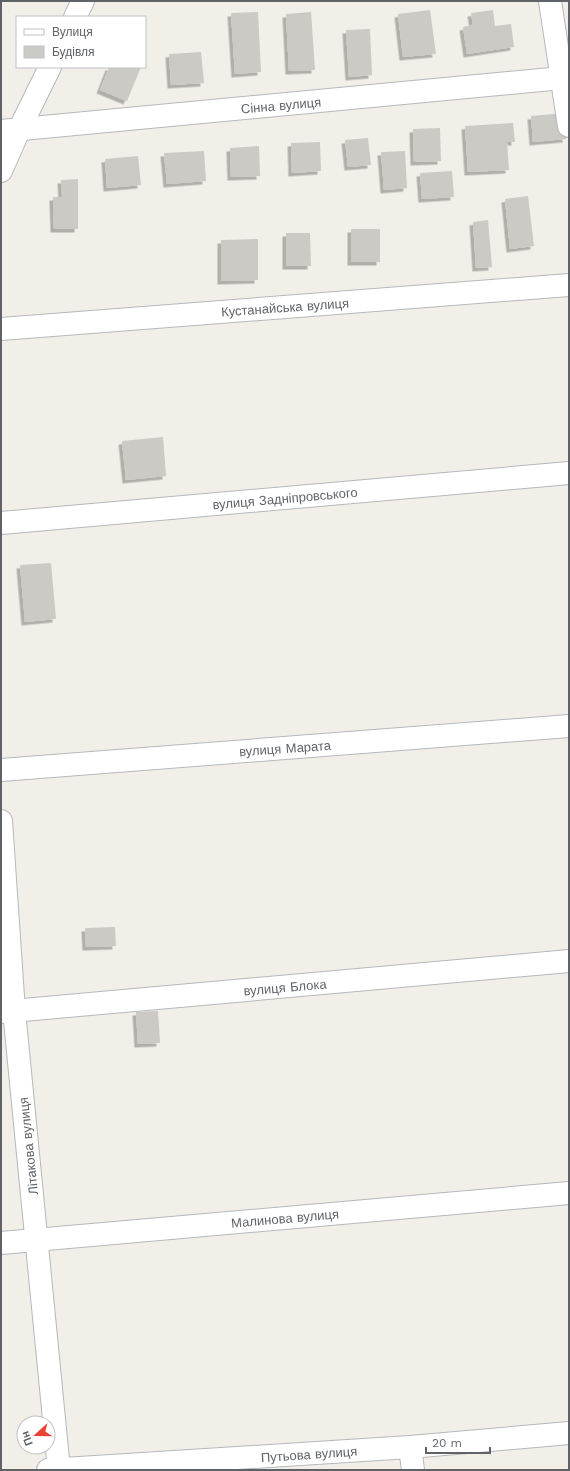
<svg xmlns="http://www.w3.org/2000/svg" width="570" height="1471" font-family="'Work Sans',sans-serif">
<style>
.building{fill:#cccac5;filter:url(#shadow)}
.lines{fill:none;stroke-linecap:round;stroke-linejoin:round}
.street-casing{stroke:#b5b8bc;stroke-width:24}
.street{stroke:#fff;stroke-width:22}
.labels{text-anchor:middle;stroke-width:3.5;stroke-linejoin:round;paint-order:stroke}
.street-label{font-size:13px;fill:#5f6368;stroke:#fff}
</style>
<defs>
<filter id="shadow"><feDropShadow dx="-3.5" dy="3.5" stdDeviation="0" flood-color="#0004"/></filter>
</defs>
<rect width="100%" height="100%" fill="#f1efe8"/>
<g class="building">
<polygon points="430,10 436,54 403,57 398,14"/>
<polygon points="493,10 495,26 511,24 514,47 467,54 463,27 473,25 471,13"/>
<polygon points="258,12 261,72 235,74 231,13"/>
<polygon points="311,12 315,70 289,71 286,14"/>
<polygon points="370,29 372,75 349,77 346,30"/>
<polygon points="201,52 204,83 171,85 169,54"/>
<polygon points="109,67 141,67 127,101 100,90"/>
<polygon points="564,113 566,139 533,142 531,116"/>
<polygon points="513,123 515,142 507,142 509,170 468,172 465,126"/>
<polygon points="440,128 441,161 414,162 413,129"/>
<polygon points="368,138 371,165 348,167 345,140"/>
<polygon points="320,142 321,171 292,173 291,143"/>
<polygon points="259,146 260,176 231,177 230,148"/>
<polygon points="204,151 206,181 167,184 164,153"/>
<polygon points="405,151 407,188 384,190 381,152"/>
<polygon points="138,156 141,185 107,188 105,159"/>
<polygon points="452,171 454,197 422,199 420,173"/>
<polygon points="78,179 78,229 54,229 53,197 62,197 61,180"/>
<polygon points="528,196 534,246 510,249 505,199"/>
<polygon points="488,220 492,267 476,268 473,222"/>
<rect x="351" y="229" width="29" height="33"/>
<polygon points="286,233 310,233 311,266 286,266"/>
<polygon points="258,239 258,280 221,281 221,240"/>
<polygon points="163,437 166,476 126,480 122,441"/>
<polygon points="51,563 56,619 25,622 20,565"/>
<polygon points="115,927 116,946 86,947 85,928"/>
<polygon points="158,1011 160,1043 138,1044 136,1012"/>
</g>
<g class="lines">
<defs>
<g id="street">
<polyline points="550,1 569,126"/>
<polyline points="75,17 83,1"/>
<polyline points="1,131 562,78"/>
<polyline points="1,171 19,130 50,67"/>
<polyline points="1,329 569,285"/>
<polyline points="1,523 569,473"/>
<polyline points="1,770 569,726"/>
<polyline points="1,821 14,1011 59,1470"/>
<polyline points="1,1012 569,961"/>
<polyline points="1,1243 569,1193"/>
<polyline points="410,1447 413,1470"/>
<polyline points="48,1470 410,1447 569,1433"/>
</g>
</defs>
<use href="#street" class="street-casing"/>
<use href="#street" class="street"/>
</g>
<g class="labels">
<g class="street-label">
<text transform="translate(281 105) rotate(-5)" y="5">Сінна вулиця</text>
<text transform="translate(285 307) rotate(-4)" y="5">Кустанайська вулиця</text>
<text transform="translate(285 498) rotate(-5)" y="5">вулиця Задніпровського</text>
<text transform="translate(285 748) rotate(-4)" y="5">вулиця Марата</text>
<text transform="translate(285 987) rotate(-5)" y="5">вулиця Блока</text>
<text transform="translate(28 1146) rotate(-96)" y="5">Літакова вулиця</text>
<text transform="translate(285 1218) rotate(-5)" y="5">Малинова вулиця</text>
<text transform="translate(309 1454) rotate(-4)" y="5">Путьова вулиця</text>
</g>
</g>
<rect width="570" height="1471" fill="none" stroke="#5f6368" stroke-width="4"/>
<rect x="16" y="16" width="130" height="52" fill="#ffffff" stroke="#bfc1c3"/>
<rect x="24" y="29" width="20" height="6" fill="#ffffff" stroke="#bfc1c3"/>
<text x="52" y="36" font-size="12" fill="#5f6368">Вулиця</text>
<rect x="24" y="46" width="20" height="12" fill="#cccac5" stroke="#bfc1c3"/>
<text x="52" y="56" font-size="12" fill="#5f6368">Будівля</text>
<g transform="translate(36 1435) rotate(249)"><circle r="19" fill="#ffffff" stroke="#bfc1c3"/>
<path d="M0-3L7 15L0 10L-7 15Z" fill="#ea4335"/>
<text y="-6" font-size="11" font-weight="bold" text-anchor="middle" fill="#5f6368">Пн</text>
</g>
<path d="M426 1447v6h64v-6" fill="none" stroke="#5f6368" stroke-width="2"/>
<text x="432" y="1447" font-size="12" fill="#5f6368" stroke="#ffffff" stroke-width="3" paint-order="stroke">20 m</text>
</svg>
